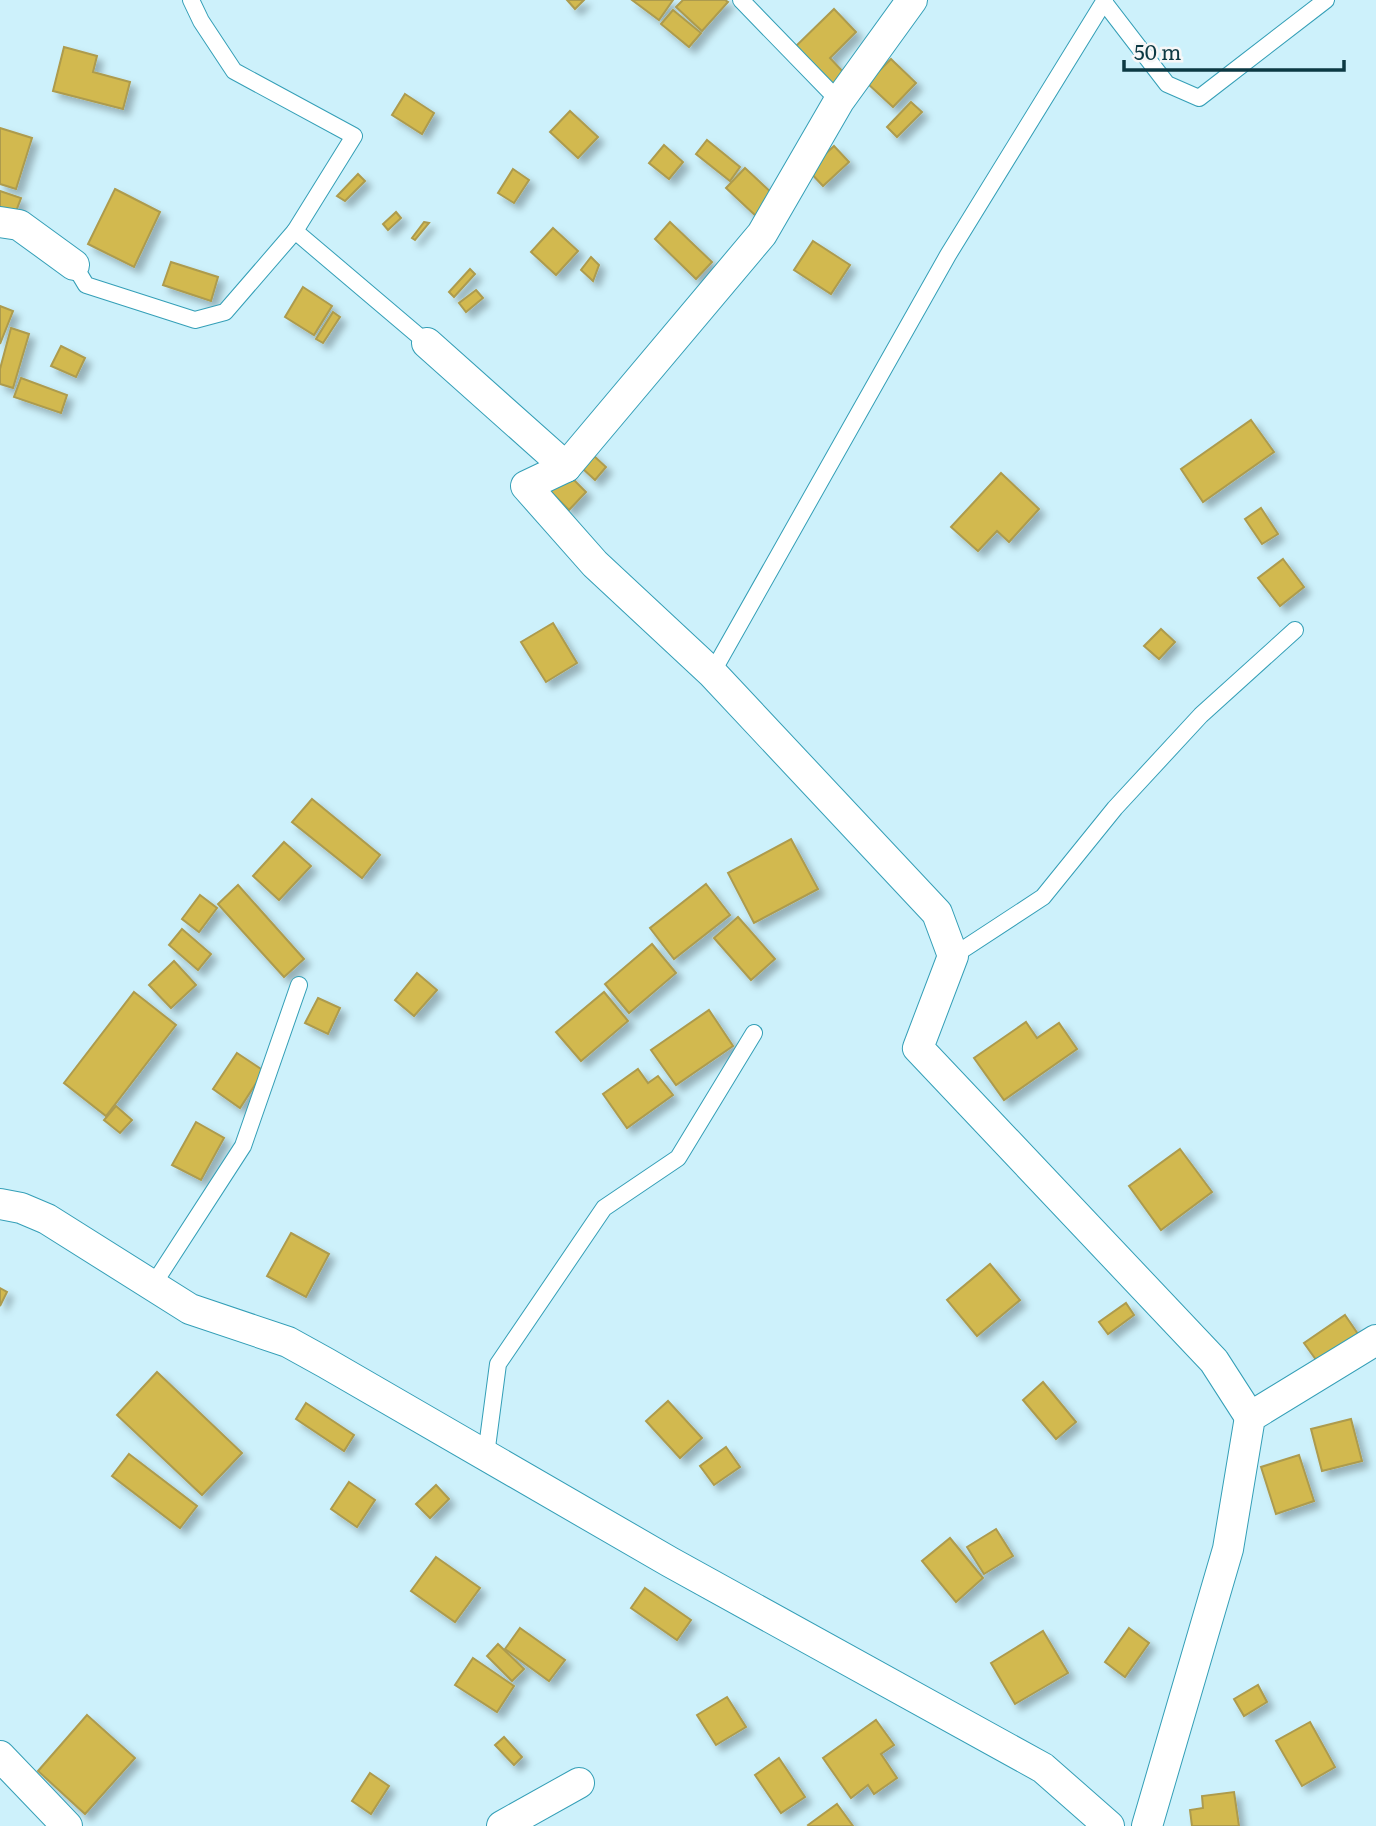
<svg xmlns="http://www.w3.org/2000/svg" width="1376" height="1826" font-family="Literata,serif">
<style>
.building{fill:#d2b94f;stroke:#ad9b4e;stroke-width:2;filter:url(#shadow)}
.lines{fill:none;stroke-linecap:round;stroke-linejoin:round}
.service-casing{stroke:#349fb7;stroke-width:18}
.minor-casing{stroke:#349fb7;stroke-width:32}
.service{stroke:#fff;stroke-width:16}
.minor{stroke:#fff;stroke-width:30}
</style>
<defs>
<filter id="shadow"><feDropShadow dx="6" dy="6" stdDeviation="3.5" flood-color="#0004"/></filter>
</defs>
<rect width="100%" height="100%" fill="#cdf1fb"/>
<g class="building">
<polygon points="567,0 584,0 575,9"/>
<polygon points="632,0 673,0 659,20"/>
<polygon points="683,0 725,0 728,2 702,31 676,7"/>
<polygon points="834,9 856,32 830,58 845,74 832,86 795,47"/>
<polygon points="673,10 701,33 689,47 661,24"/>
<polygon points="64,47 97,56 93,72 130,82 123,109 53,91"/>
<polygon points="891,59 916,83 893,107 867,83"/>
<polygon points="405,94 434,113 422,134 392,115"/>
<polygon points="911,102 922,112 897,137 887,127"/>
<polygon points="570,111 598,137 578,158 550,132"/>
<polygon points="0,128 32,138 16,189 0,184"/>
<polygon points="707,140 740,167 730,181 696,154"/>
<polygon points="664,145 683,162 669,179 649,163"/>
<polygon points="834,146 849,162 823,186 808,170"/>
<polygon points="745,168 775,196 756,216 726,188"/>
<polygon points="513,169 529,180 514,203 498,193"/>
<polygon points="358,174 365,181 345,201 337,196"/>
<polygon points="115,189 160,212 134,267 88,244"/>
<polygon points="0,191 21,198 12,222 0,218"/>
<polygon points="396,212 401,218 388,230 383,224"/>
<polygon points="424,222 429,223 415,240 412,238"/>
<polygon points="670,222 712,262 696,279 655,239"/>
<polygon points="553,228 578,251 556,275 531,252"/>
<polygon points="813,241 850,265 831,294 794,270"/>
<polygon points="591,257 599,265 593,281 581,270"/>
<polygon points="171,262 218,277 211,301 163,285"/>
<polygon points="470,269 475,274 454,297 449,292"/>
<polygon points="303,287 332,306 314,335 285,317"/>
<polygon points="476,290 483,298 466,312 459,303"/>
<polygon points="0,306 13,311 0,344"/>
<polygon points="333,312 340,317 323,343 316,339"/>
<polygon points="11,328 29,334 13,388 0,384 0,369"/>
<polygon points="61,346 85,358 76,377 51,366"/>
<polygon points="21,378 67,395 61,413 14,397"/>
<polygon points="1251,420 1274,452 1203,502 1181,469"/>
<polygon points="581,444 606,467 595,480 570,457"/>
<polygon points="557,463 586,492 569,510 540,481"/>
<polygon points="1001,473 1039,509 1009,542 997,531 978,551 951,527"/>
<polygon points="1261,508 1278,534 1262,544 1245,519"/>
<polygon points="1283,559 1304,587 1280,606 1258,578"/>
<polygon points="553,623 577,663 546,682 521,642"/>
<polygon points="1161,629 1175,642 1159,659 1144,646"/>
<polygon points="312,799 380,855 362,878 292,822"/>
<polygon points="791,839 818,889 754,923 728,873"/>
<polygon points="284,842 311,866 279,900 253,876"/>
<polygon points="706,884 730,915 674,959 650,928"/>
<polygon points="238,885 304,959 284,977 218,904"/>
<polygon points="200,895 217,908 199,932 182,919"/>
<polygon points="738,917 775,959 751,980 714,938"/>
<polygon points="182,929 211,954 198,970 169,945"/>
<polygon points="652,944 676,973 629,1013 605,984"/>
<polygon points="174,961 196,985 171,1008 149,985"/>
<polygon points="417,973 437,990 414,1016 395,1000"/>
<polygon points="134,992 176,1025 106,1116 64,1083"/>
<polygon points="604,992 628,1021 581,1061 556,1032"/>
<polygon points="318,998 340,1008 328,1034 305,1023"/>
<polygon points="709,1010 733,1046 676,1085 651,1050"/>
<polygon points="1026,1022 1037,1038 1059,1023 1077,1049 1004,1100 974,1058"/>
<polygon points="237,1053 264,1071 240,1108 213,1089"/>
<polygon points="638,1069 648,1083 658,1076 673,1095 627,1128 603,1094"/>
<polygon points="116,1106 132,1120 120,1133 104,1120"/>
<polygon points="196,1122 224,1138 201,1180 172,1165"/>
<polygon points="1180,1149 1212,1192 1161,1230 1129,1186"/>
<polygon points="291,1233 329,1254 306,1297 267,1276"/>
<polygon points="990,1264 1020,1300 977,1336 947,1300"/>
<polygon points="0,1288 7,1292 0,1306"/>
<polygon points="1126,1303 1134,1315 1108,1334 1099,1322"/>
<polygon points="1345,1315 1360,1337 1319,1364 1304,1343"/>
<polygon points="157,1372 242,1453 202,1495 117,1415"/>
<polygon points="1043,1382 1076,1422 1056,1439 1023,1400"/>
<polygon points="668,1401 702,1438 680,1458 646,1421"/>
<polygon points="306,1403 354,1435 344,1451 296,1419"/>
<polygon points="1351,1419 1362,1461 1322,1471 1311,1429"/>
<polygon points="726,1447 740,1467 714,1485 700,1466"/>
<polygon points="129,1454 197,1506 180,1528 112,1476"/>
<polygon points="1299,1455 1314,1501 1276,1514 1261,1467"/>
<polygon points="349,1482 375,1500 357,1527 331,1509"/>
<polygon points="436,1485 449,1499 430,1518 416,1504"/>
<polygon points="996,1529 1013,1556 984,1574 967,1547"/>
<polygon points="950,1538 983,1578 956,1602 922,1561"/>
<polygon points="436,1557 480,1588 455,1622 411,1591"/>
<polygon points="645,1588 691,1620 677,1640 631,1608"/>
<polygon points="520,1628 565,1660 549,1681 505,1649"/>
<polygon points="1129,1628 1149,1643 1125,1677 1105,1662"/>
<polygon points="1043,1631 1068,1673 1015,1704 991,1663"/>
<polygon points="498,1644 524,1669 512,1681 487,1656"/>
<polygon points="473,1658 514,1686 497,1712 455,1685"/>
<polygon points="1258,1685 1267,1702 1244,1716 1234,1699"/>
<polygon points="727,1697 746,1727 716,1745 697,1715"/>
<polygon points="87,1715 135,1758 85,1814 38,1771"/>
<polygon points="876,1720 894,1745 881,1754 897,1778 874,1794 868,1785 851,1798 823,1758"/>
<polygon points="1310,1722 1335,1767 1302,1786 1276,1741"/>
<polygon points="504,1737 522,1757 514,1765 495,1745"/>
<polygon points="779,1758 805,1797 781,1813 755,1775"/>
<polygon points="370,1773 389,1786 371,1814 352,1801"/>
<polygon points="1234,1792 1239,1826 1192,1826 1190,1810 1203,1808 1202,1796"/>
<polygon points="837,1804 853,1826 809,1826 808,1825"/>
</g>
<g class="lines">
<defs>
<g id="service">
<polyline points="191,0 201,21 234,71 354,136 295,231 427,343"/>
<polyline points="741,0 839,101"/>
<polyline points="1104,2 1167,84 1199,98 1326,0"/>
<polyline points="74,265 86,285 195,320 225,312 295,231"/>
<polyline points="712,673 948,255 1105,0"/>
<polyline points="953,956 1043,897 1115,808 1201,715 1295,630"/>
<polyline points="153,1285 243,1146 299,985"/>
<polyline points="486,1455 498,1364 604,1208 678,1158 754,1033"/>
</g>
<g id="minor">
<polyline points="912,0 839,101 762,234 566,467 526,486 595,564 712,673 937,913 953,956 918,1048 1214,1361 1250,1417"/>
<polyline points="0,222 19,225 74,265"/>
<polyline points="427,343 566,467"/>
<polyline points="0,1204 21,1208 47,1219 190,1309 288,1342 326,1363 670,1562 1043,1768 1109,1826"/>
<polyline points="0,1756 67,1826"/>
<polyline points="502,1826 579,1783"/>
<polyline points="1147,1826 1228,1549 1250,1417 1376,1340"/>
</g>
</defs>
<use href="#service" class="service-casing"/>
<use href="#minor" class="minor-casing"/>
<use href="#service" class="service"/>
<use href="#minor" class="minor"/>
</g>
<path d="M1124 60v10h220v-10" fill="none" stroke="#0c3943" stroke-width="3.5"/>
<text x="1134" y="60" font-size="21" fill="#0c3943" stroke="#f7f7f7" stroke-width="5" paint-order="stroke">50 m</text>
</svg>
